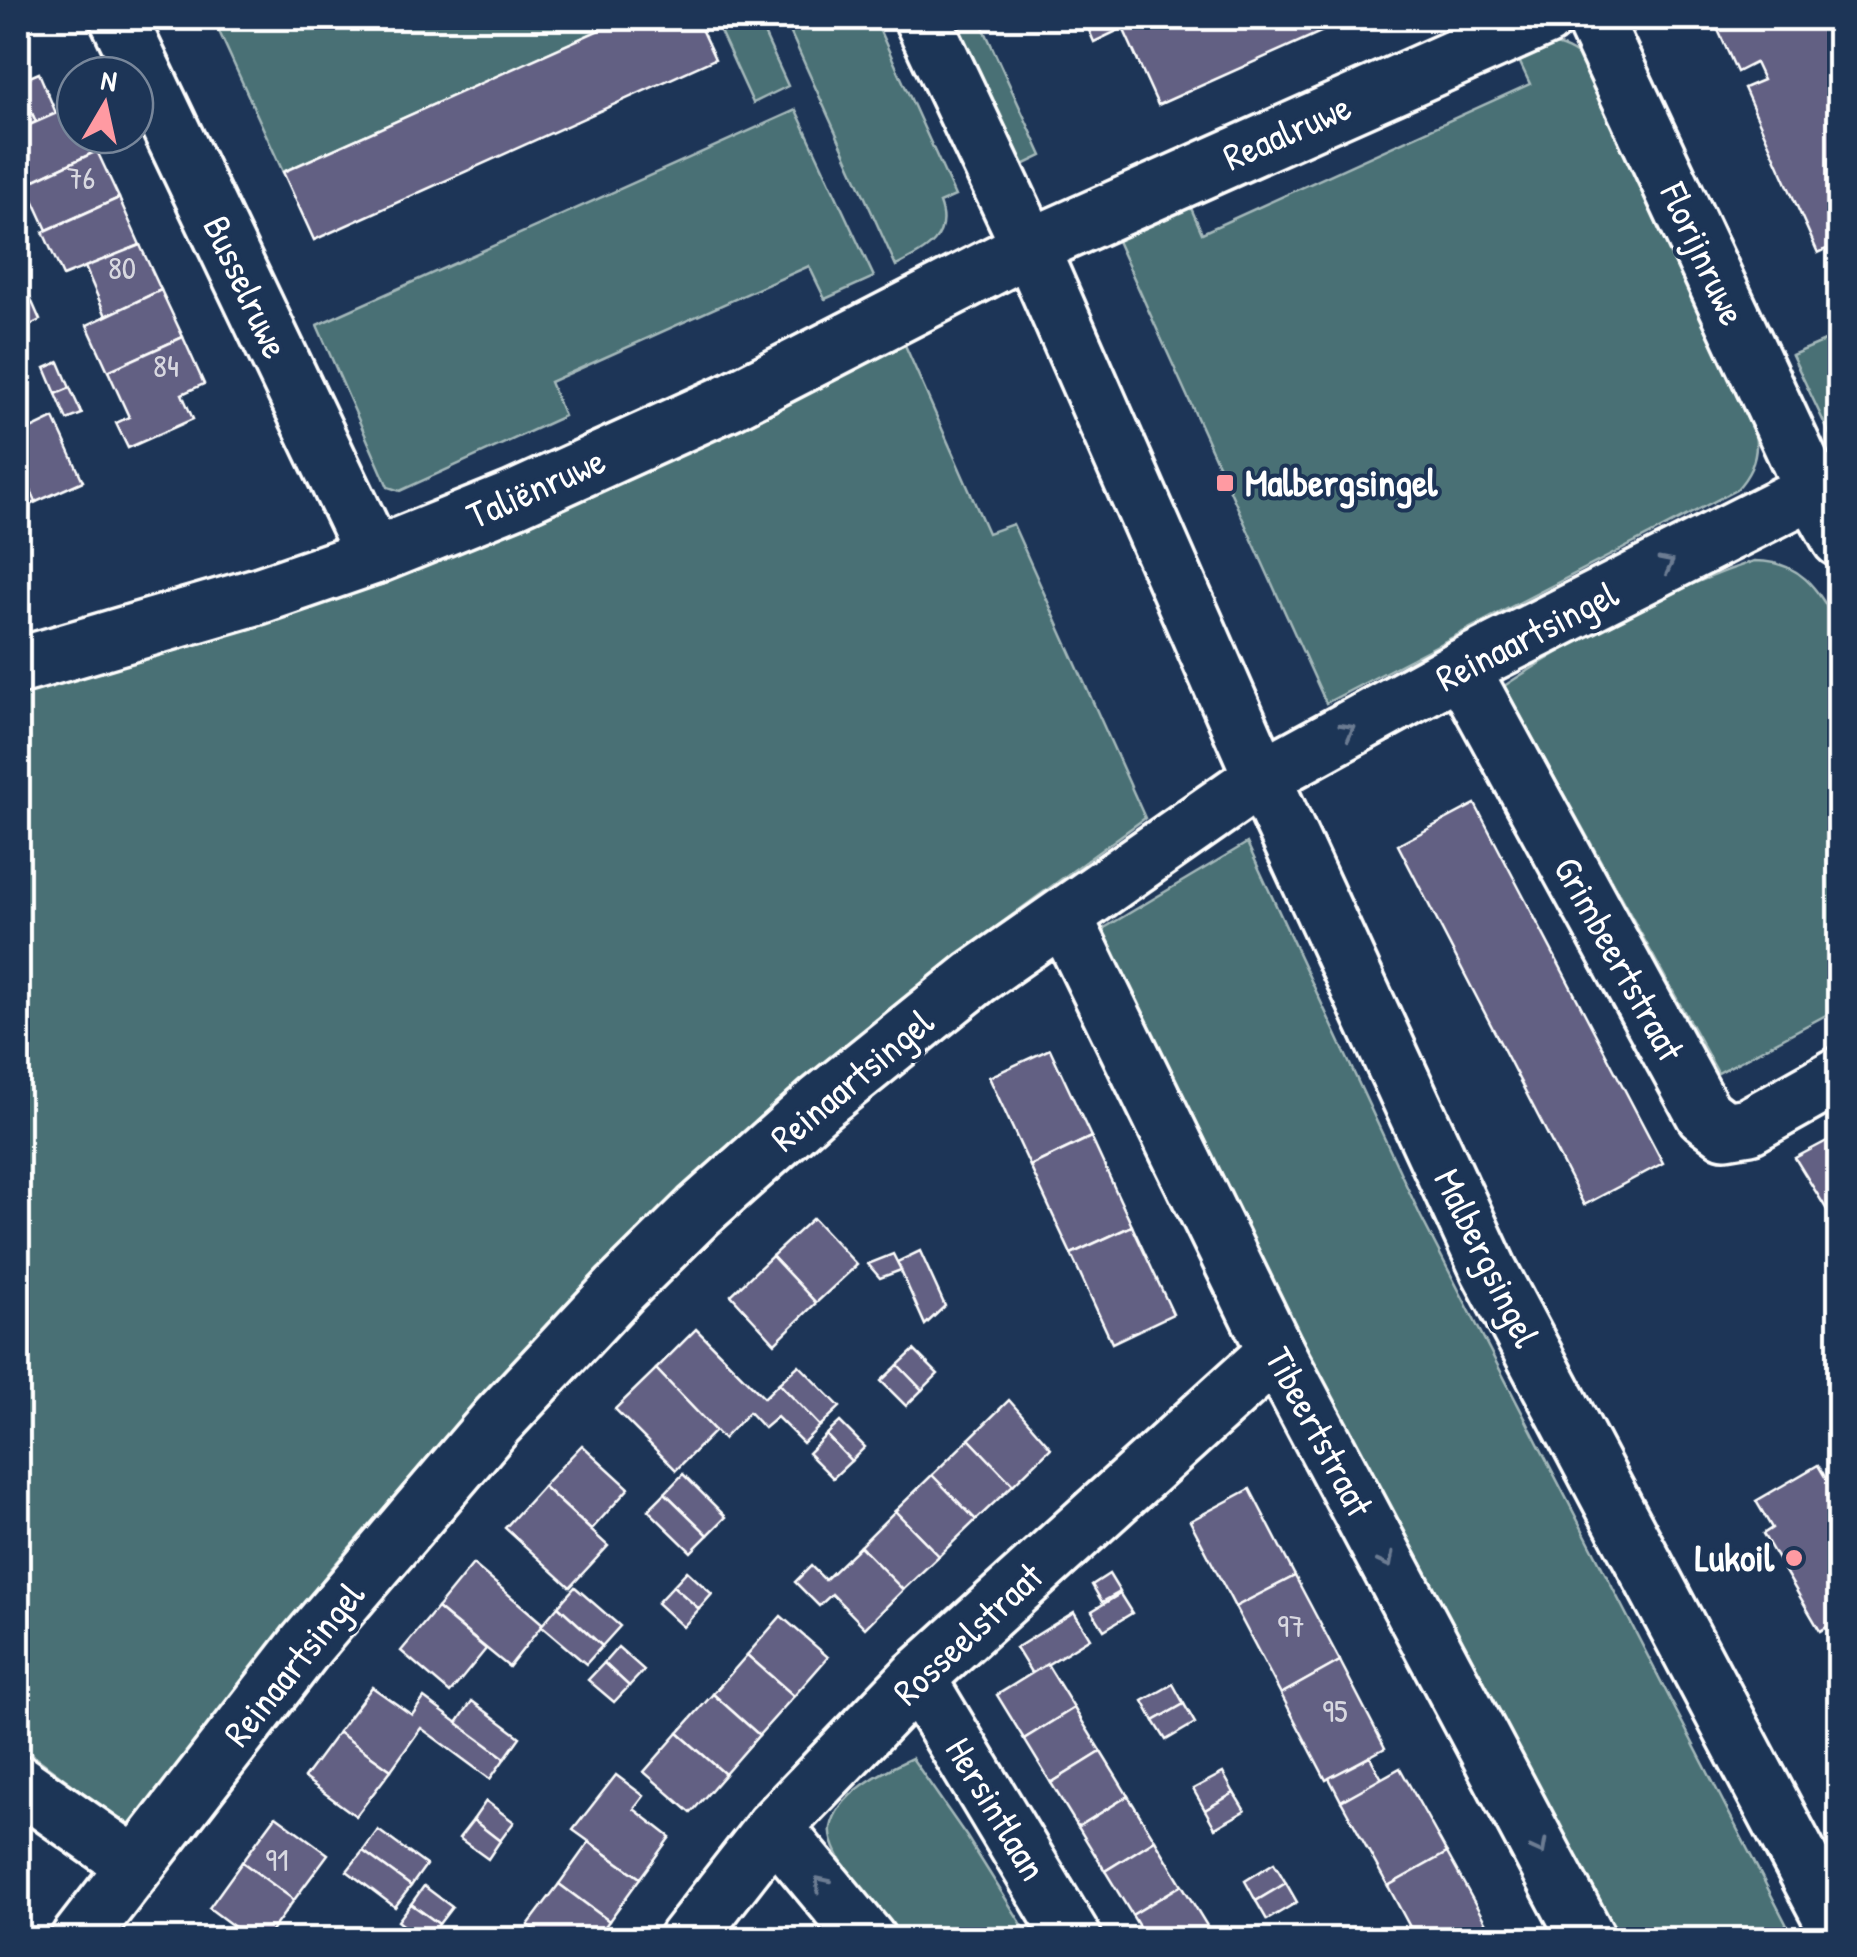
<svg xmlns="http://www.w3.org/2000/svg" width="1857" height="1957" font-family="'Patrick Hand',sans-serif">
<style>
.green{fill:#487074;stroke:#a4b8ba;stroke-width:2.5}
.building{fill:#626183;stroke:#fff;stroke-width:2.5}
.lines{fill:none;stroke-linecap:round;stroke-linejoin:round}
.minor-casing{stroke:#fff;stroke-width:62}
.tertiary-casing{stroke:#fff;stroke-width:62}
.minor{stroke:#1d3557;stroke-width:55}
.tertiary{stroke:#1d3557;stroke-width:55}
.oneway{stroke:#6c7c92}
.poi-dot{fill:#ff9aa2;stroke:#1d3557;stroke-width:4}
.labels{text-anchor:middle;stroke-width:8;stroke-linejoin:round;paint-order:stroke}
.number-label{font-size:32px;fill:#d8d8e0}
.street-label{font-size:38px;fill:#fff;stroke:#1d3557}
.poi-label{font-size:38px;font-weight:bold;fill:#fff;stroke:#1d3557;text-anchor:start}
</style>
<rect width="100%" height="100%" fill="#1d3557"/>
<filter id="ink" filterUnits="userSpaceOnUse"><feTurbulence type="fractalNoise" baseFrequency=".01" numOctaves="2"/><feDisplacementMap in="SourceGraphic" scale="20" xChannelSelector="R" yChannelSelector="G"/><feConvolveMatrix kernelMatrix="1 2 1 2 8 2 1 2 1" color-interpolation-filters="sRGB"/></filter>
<g filter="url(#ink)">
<g class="green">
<polygon points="213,18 626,18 283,172"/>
<polygon points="714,18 757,18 788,86 753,103"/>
<path d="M784 18H874L955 196 939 203C953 239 923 252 896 266Z"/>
<polygon points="954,18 979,18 1042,156 1021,166"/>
<path d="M1542 42C1562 45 1575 51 1590 65L1752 422C1761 448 1755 470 1736 490L1326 703 1113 232 1187 199 1202 233 1530 84 1514 50Z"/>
<polygon points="796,110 874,277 825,299 809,266 550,382 564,416 400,491 388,487 317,325"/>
<polygon points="1839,335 1839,436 1830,435 1792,355"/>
<polygon points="905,345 988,533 1013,524 1145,818 978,940 853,1042 690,1186 458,1422 330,1570 132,1829 18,1744 18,693 104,666 566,500"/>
<path d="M1754 561C1802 561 1817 589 1839 627V1008L1718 1073 1504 686C1582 635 1666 590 1754 561Z"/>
<polygon points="1247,843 1421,1217 1794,1939 1599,1939 1223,1198 1101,930"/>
<path d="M912 1758 967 1837 1031 1939H902C883 1919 827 1856 831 1828 837 1793 884 1771 912 1758Z"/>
</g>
<g class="building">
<polygon points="626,18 696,18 715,59 314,240 283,172"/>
<polygon points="1093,18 1352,18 1158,105 1123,28 1094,42 1085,21"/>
<polygon points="1745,18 1840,18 1840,243 1818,253 1744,88 1763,80 1755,63 1737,72 1718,30"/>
<polygon points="39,73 56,113 36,122 18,82"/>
<polygon points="18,82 36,122 18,130"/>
<polygon points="75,105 75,135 90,135 97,151 26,184 18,166 18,130"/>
<polygon points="97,151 119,198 47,230 26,184"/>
<polygon points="119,198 140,245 63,276 43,232"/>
<polygon points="140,245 161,290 106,316 85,267"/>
<polygon points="161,290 183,337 108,371 87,325"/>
<polygon points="29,295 40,320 26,327 18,300"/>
<polygon points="183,337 204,384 182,394 193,419 128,448 116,423 129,417 108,371"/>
<polygon points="59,362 70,388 56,394 45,368"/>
<polygon points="70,388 82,414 67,420 56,394"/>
<polygon points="54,418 83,481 36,502 18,461 18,435"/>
<polygon points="18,461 36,502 18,511"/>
<polygon points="1475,804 1663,1163 1584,1205 1398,845"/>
<polygon points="1050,1049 1091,1137 1030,1166 989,1077"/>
<polygon points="1840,1134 1840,1231 1795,1158"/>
<polygon points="1091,1137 1132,1226 1071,1254 1030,1166"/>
<polygon points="813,1218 857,1265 816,1303 772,1256"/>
<polygon points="1132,1226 1173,1314 1112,1343 1071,1254"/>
<polygon points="920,1251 945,1306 925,1325 897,1262"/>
<polygon points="893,1254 901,1270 880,1278 868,1264"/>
<polygon points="772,1256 816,1303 775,1343 731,1295"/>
<polygon points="696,1329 764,1398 779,1383 820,1426 803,1443 777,1417 764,1428 749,1412 723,1439 656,1369"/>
<polygon points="914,1350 938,1374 922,1390 898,1365"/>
<polygon points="799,1365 840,1407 820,1426 779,1383"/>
<polygon points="898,1365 922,1390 906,1406 881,1381"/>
<polygon points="656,1369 715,1431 676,1470 615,1409"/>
<polygon points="1009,1400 1051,1448 1013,1485 969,1439"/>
<polygon points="840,1422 865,1447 851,1461 826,1435"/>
<polygon points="826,1435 851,1461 833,1478 808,1453"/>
<polygon points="969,1439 1013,1485 976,1520 932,1475"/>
<polygon points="582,1445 629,1488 591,1530 543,1486"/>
<polygon points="1818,1465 1840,1502 1840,1619 1820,1631 1763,1534 1772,1528 1756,1501"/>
<polygon points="683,1474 726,1517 708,1535 665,1493"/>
<polygon points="932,1475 976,1520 939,1556 895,1511"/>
<polygon points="543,1486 608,1546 570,1587 505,1528"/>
<polygon points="1250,1489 1295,1576 1235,1607 1190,1521"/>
<polygon points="665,1493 708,1535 691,1552 648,1510"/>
<polygon points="895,1511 939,1556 903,1590 860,1546"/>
<polygon points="860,1546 903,1590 865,1628 832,1594 819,1606 795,1582 811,1566 825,1580"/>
<polygon points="473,1564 543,1624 509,1667 437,1608"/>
<polygon points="687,1571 712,1594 699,1609 673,1586"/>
<polygon points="1109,1574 1120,1592 1102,1602 1092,1585"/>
<polygon points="1295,1576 1340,1661 1281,1694 1235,1607"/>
<polygon points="673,1586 699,1609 683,1627 657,1603"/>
<polygon points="575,1587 620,1626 602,1646 558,1606"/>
<polygon points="1120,1594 1132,1613 1104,1630 1092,1611"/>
<polygon points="558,1606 602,1646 586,1664 541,1626"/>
<polygon points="437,1608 486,1649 450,1693 401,1651"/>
<polygon points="1074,1612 1090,1638 1032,1674 1016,1648"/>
<polygon points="781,1616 828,1657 794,1696 747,1655"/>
<polygon points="618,1647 644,1670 629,1686 604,1663"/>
<polygon points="747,1655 794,1696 759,1735 713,1694"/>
<polygon points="1340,1661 1385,1748 1326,1780 1281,1694"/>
<polygon points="604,1663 629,1686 614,1702 588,1680"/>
<polygon points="1047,1664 1074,1708 1024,1739 997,1695"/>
<polygon points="1173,1684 1184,1704 1154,1721 1143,1701"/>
<polygon points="372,1687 412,1715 424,1698 505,1758 490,1779 421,1728 391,1770 338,1732"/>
<polygon points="713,1694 759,1735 725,1774 678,1733"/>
<polygon points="472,1701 520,1737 505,1758 457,1723"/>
<polygon points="1184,1704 1195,1723 1166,1740 1154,1721"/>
<polygon points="1074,1708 1101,1752 1051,1783 1024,1739"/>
<polygon points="338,1732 391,1770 356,1816 304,1778"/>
<polygon points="678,1733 725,1774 691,1813 644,1772"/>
<polygon points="1101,1752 1128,1796 1078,1827 1051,1783"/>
<polygon points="1370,1757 1382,1779 1341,1801 1329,1778"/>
<polygon points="1400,1768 1447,1853 1388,1886 1341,1801"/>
<polygon points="1223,1773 1234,1793 1205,1810 1193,1789"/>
<polygon points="616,1775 644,1796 634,1809 670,1837 640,1878 573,1830"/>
<polygon points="1234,1793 1245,1811 1215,1828 1205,1810"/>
<polygon points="1128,1796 1155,1840 1105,1871 1078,1827"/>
<polygon points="486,1801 514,1822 500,1841 473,1820"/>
<polygon points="276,1816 328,1854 294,1900 242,1862"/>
<polygon points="473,1820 500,1841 488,1859 459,1838"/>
<polygon points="378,1830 426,1865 411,1886 363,1851"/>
<polygon points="1155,1840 1182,1885 1132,1915 1105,1871"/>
<polygon points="589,1842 640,1878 609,1921 559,1884"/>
<polygon points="363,1851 411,1886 395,1907 347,1871"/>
<polygon points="1447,1853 1494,1938 1492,1940 1417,1940 1388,1886"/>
<polygon points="242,1862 294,1900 265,1940 252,1940 209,1908"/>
<polygon points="1274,1863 1286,1883 1256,1901 1245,1881"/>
<polygon points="1286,1883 1297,1902 1267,1920 1256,1901"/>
<polygon points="559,1884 609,1921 595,1940 548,1940 528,1925"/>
<polygon points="1182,1885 1209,1929 1191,1940 1147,1940 1132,1915"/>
<polygon points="424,1886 452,1907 439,1924 411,1904"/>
<polygon points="411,1904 439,1924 428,1940 422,1940 398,1921"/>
</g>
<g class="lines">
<defs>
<g id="minor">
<polyline points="118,18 374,556"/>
<polyline points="1593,18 1813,490 1840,539"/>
<polyline points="18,666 258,596 374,556 515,499 729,402 1030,247 1545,18"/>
<polyline points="1461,668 1704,1114 1725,1130 1749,1126 1840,1075"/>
<polyline points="1064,917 1276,1352 1588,1940"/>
<polyline points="917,1678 1074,1940"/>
<polyline points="18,1783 135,1865"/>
<polyline points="774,1827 868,1940"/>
<polyline points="78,1940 307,1644 497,1421 620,1289 699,1211 820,1103 975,978 1262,777 1461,668 1813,490 1840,481"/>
<polyline points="686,1940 774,1827 917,1678 1276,1352"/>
</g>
<polyline id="tertiary" points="922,18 1030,247 1262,777 1489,1270 1840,1934"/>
</defs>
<use href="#minor" class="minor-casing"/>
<use href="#tertiary" class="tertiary-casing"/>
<use href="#minor" class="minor"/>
<use href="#tertiary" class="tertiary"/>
</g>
<defs><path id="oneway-chevron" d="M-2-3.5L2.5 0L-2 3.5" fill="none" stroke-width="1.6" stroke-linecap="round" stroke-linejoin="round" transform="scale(2.5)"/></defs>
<g class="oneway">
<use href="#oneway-chevron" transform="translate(1667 564) rotate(-27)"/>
<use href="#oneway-chevron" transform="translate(1348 730) rotate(-29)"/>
<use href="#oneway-chevron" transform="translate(1387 1561) rotate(62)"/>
<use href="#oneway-chevron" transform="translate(1540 1848) rotate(62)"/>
<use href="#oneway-chevron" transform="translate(821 1883) rotate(-130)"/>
</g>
</g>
<g class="poi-dot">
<rect x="1215" y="473" width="20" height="20" rx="5"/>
<circle cx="1794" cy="1558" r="10"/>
</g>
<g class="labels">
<g class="number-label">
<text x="81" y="189">76</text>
<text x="122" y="279">80</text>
<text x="166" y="377">84</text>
<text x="1291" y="1637">97</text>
<text x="1335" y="1722">95</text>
<text x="277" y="1871">91</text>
</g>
<g class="street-label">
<text transform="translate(1287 132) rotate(-24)" y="13">Reaalruwe</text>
<text transform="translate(1703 254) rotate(65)" y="13">Florijnruwe</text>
<text transform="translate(246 287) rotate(65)" y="13">Busselruwe</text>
<text transform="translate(536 488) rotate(-24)" y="13">Taliënruwe</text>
<text transform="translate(1527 636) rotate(-27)" y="13">Reinaartsingel</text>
<text transform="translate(1619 959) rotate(61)" y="13">Grimbeertstraat</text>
<text transform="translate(852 1080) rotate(-40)" y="13">Reinaartsingel</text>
<text transform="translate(1487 1258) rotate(64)" y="13">Malbergsingel</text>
<text transform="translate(1319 1432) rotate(62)" y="13">Tibeertstraat</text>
<text transform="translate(968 1634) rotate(-43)" y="13">Rosseelstraat</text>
<text transform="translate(294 1664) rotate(-51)" y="13">Reinaartsingel</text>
<text transform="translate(996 1809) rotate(59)" y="13">Hersintlaan</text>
</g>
<g class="poi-label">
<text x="1245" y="496">Malbergsingel</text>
<text x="1774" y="1571" text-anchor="end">Lukoil</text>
</g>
</g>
<rect width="1857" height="1957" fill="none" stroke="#1d3557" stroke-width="60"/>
<rect x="30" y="30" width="1797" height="1897" fill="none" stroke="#fff" stroke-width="4" filter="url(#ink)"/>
<g transform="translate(105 105) rotate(9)"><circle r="48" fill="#1d3557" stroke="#77869a" stroke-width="2.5"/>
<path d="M0-8L18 38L0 25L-18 38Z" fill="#ff9aa2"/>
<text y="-15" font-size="28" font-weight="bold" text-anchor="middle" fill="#ffffff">N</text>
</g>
</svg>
